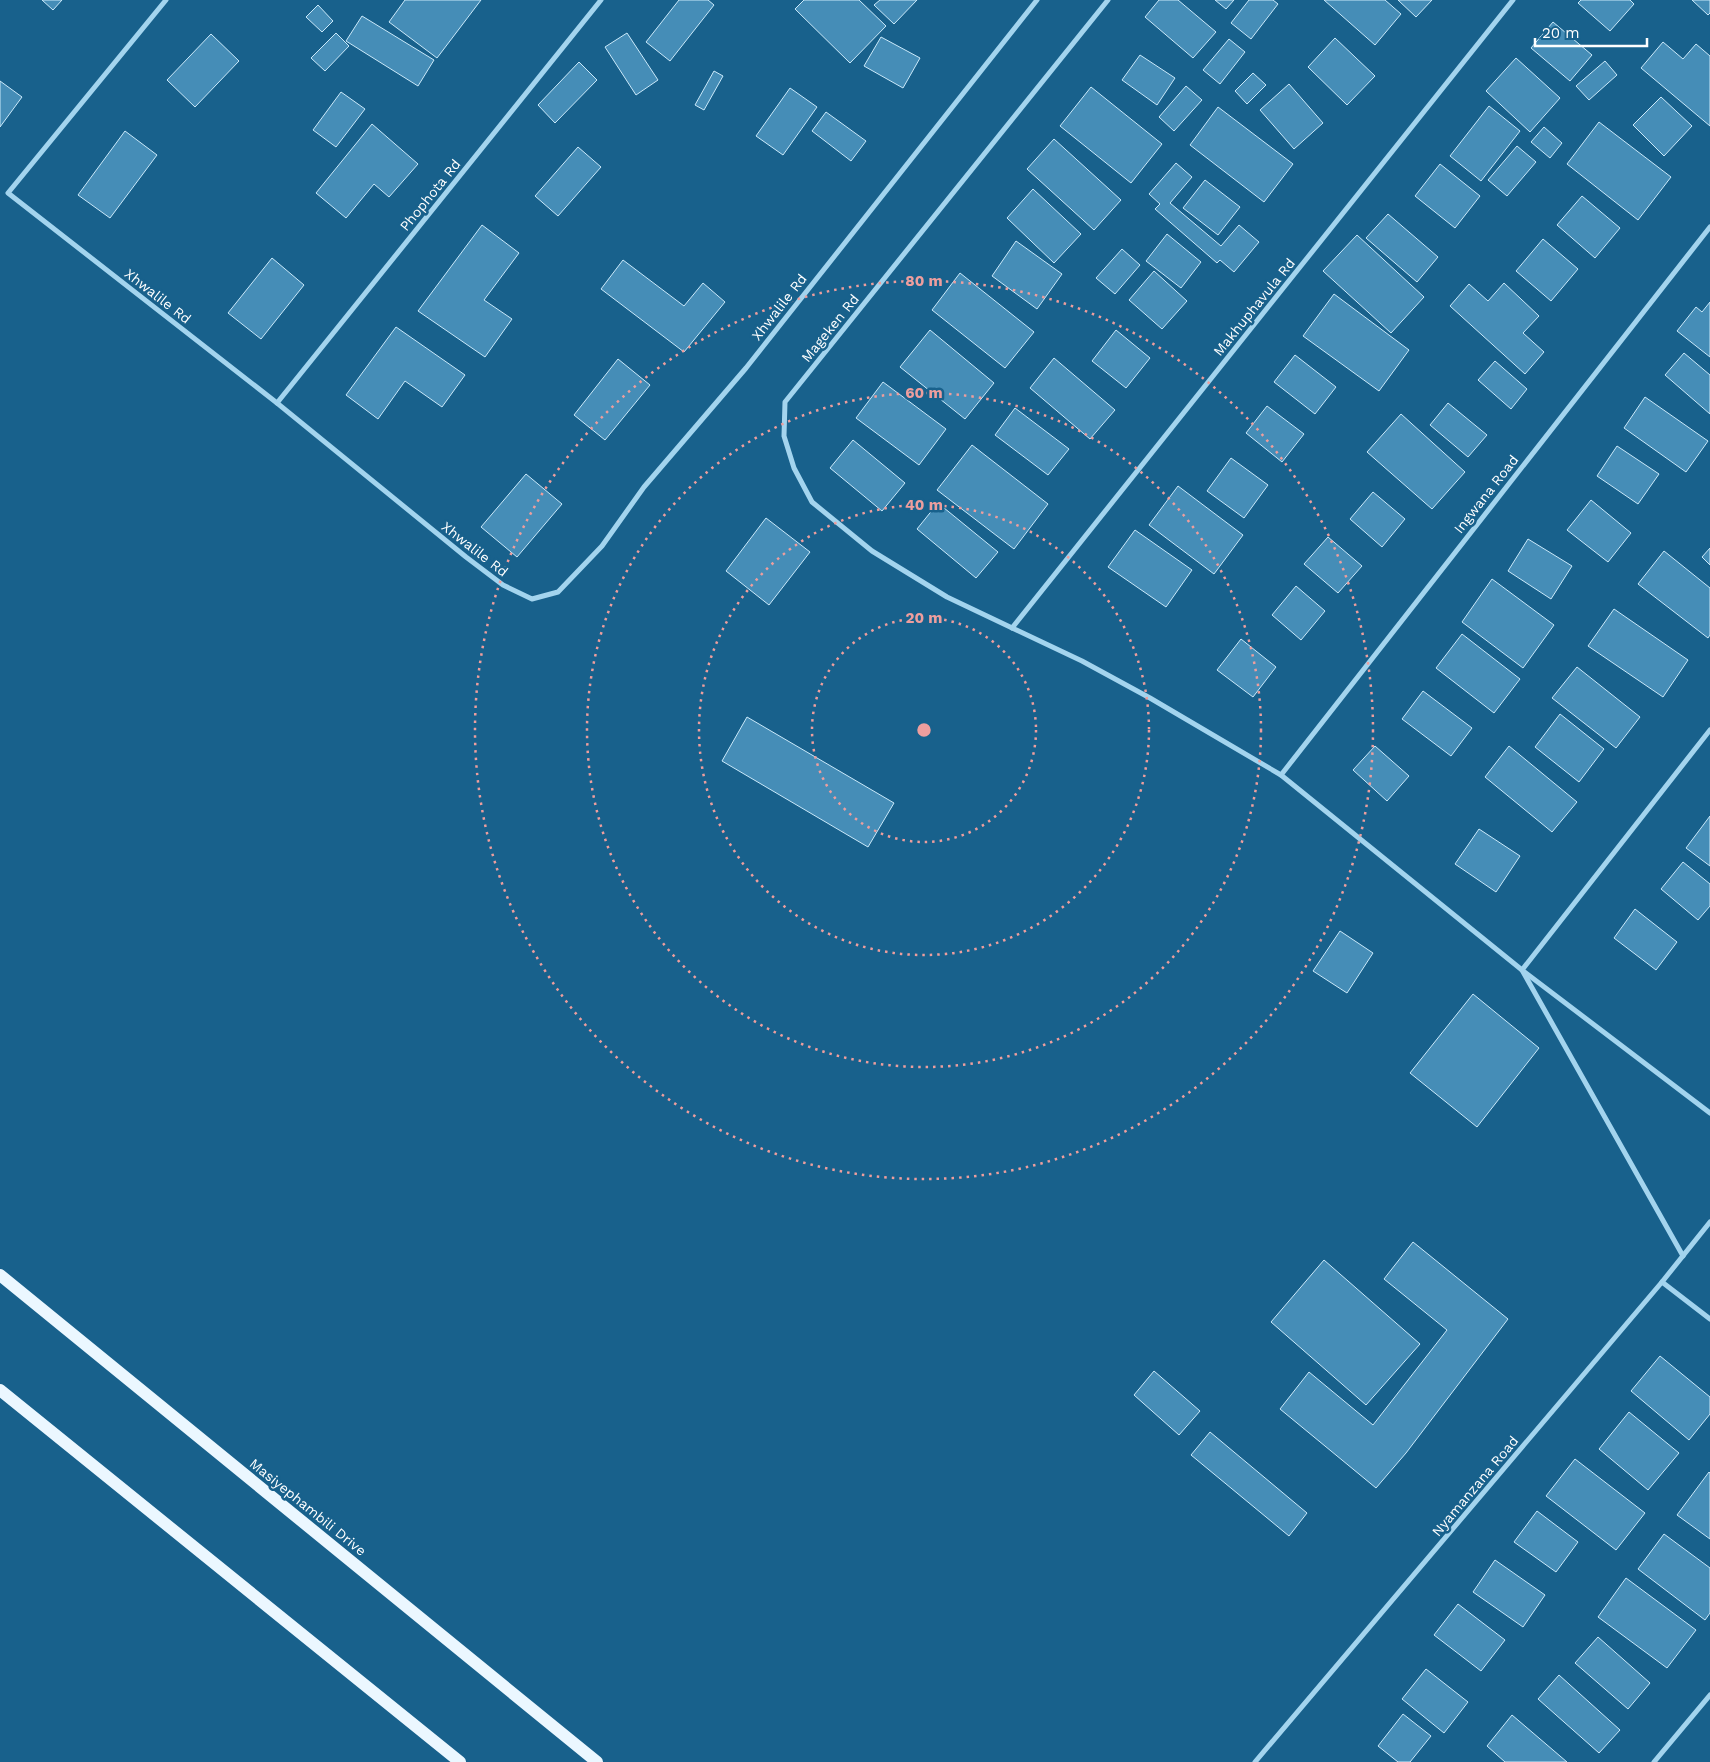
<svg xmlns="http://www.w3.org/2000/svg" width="1710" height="1762" font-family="'Work Sans',sans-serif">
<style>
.building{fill:#458db7;stroke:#cae9fa}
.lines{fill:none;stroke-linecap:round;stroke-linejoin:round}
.street{stroke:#a3d4ee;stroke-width:5}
.primary{stroke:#ebf7ff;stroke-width:12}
.ring{fill:none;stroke:#ed9e9e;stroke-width:2.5;stroke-dasharray:2.5 5}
.labels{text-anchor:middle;stroke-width:5;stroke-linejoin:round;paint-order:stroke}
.street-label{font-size:14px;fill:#fff;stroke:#18618c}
.centre{fill:#ed9e9e;stroke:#18618c;stroke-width:2.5}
.ring-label{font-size:15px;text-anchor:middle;font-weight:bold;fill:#ed9e9e;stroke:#18618c;stroke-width:5;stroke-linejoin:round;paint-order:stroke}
</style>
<rect width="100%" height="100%" fill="#18618c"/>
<g class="building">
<polygon points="42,0 62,0 53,10"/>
<polygon points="405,0 481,0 437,58 389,22"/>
<polygon points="679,0 708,0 714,5 670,61 646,42"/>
<polygon points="804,0 859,0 886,26 850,63 795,9"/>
<polygon points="880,0 917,0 894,24 874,5"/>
<polygon points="1159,0 1178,0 1216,32 1193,58 1145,17"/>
<polygon points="1215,0 1234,0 1226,9"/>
<polygon points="1249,0 1273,0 1278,4 1251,39 1231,23"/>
<polygon points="1324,0 1385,0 1401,14 1375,45"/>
<polygon points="1398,0 1432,0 1416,17"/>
<polygon points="1581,0 1630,0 1634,4 1610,31 1578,3"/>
<polygon points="1692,0 1710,0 1710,13 1708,15"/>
<polygon points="318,5 333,21 322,32 306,17"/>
<polygon points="362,16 434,60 418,86 346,41"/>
<polygon points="1553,22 1592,55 1570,81 1531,48"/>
<polygon points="336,33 349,46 325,71 311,58"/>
<polygon points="627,33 658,80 636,95 605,47"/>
<polygon points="211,34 239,61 195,107 167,80"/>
<polygon points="881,37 920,58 903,88 864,66"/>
<polygon points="1335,38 1375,76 1347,105 1308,67"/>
<polygon points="1229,39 1245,52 1220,84 1203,70"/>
<polygon points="1663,42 1683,59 1696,44 1710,56 1710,126 1641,68"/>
<polygon points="1140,55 1175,78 1157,105 1122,80"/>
<polygon points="1516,58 1560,98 1530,132 1486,91"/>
<polygon points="1605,61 1617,75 1589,100 1576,86"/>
<polygon points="579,62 597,80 555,123 538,105"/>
<polygon points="714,71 723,76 704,110 695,105"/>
<polygon points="1253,73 1266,85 1247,104 1235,91"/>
<polygon points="0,81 22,97 0,127"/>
<polygon points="1289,84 1323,123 1294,149 1260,110"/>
<polygon points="1186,86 1202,100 1174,131 1159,117"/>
<polygon points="1091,87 1162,144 1131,183 1060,126"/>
<polygon points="790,88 817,107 783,155 756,136"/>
<polygon points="341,92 365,109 336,147 313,130"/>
<polygon points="1661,97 1692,126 1664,156 1633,125"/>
<polygon points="1489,106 1520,131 1481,181 1450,156"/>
<polygon points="1218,107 1293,164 1264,202 1190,145"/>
<polygon points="826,112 866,141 851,161 812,131"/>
<polygon points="1599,122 1671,177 1638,220 1567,164"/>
<polygon points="372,124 418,164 389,197 374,184 346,218 316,193"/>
<polygon points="1544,127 1562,143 1550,158 1531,142"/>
<polygon points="125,131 157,155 110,218 78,195"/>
<polygon points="1054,139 1121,200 1094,230 1027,169"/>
<polygon points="1517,146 1536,162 1507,196 1488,180"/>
<polygon points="578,147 601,167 558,216 535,196"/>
<polygon points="1176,163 1192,177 1170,203 1221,246 1239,225 1259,242 1234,272 1220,260 1217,263 1155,209 1160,204 1149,194"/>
<polygon points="1440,164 1480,196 1455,228 1415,196"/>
<polygon points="1205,180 1240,207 1218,235 1183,208"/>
<polygon points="1033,189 1081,234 1054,263 1007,218"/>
<polygon points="1582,196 1620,228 1595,258 1557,225"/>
<polygon points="1388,214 1438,257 1417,282 1366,238"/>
<polygon points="482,225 519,253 484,300 512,319 485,357 418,311"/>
<polygon points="1167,234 1201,262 1181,288 1146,261"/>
<polygon points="1357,235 1424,297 1391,333 1323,271"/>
<polygon points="1543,239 1578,269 1551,301 1516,271"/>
<polygon points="1016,241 1062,274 1037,309 992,276"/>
<polygon points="1122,249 1140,265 1115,294 1096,278"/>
<polygon points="272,258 304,285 261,339 228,313"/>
<polygon points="623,260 684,306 703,283 725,302 684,352 601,289"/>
<polygon points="1154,271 1187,301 1162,329 1129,300"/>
<polygon points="960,273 1034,332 1005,368 932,310"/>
<polygon points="1504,283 1539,316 1523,333 1544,352 1525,374 1450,306 1469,284 1488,301"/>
<polygon points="1334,294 1409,350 1379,391 1303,336"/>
<polygon points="1710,302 1710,357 1677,331 1696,307 1702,312"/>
<polygon points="396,327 465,375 442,407 405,381 378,419 346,395"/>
<polygon points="930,330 994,383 965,419 900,367"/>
<polygon points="1116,330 1150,358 1126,388 1092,361"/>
<polygon points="1684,353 1710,375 1710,414 1665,375"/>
<polygon points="1295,355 1336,387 1315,414 1274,382"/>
<polygon points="1054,358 1115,410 1090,439 1030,388"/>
<polygon points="618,359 650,385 605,440 574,415"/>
<polygon points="1495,361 1527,389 1511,409 1478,380"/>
<polygon points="883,382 946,429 919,465 856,418"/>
<polygon points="1645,397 1708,441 1686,472 1624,428"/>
<polygon points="1448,403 1487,435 1468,457 1430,425"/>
<polygon points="1267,406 1304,434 1282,462 1246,433"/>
<polygon points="1015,408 1069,449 1048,475 995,435"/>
<polygon points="1401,414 1465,472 1432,509 1367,452"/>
<polygon points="853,440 905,483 882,511 830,468"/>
<polygon points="972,445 1048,504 1014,549 937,490"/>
<polygon points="1617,446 1659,474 1638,504 1597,476"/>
<polygon points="1231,458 1268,485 1244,518 1207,491"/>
<polygon points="526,474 562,504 517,557 481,527"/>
<polygon points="1178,486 1243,535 1214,574 1149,525"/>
<polygon points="1373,492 1405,519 1382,547 1350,519"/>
<polygon points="1591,500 1631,533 1608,562 1567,530"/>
<polygon points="938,503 998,552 976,578 917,529"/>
<polygon points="766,518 810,552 769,605 726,571"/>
<polygon points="1135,530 1192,570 1166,607 1108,567"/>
<polygon points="1328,537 1362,566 1338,593 1304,564"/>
<polygon points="1528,539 1572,566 1551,599 1508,571"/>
<polygon points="1710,548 1710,565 1702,557"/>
<polygon points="1664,551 1710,588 1710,635 1708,638 1638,584"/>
<polygon points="1492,579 1554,625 1523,668 1462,622"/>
<polygon points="1296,586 1325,611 1301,640 1272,615"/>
<polygon points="1614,609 1688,660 1663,697 1588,646"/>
<polygon points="1462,634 1520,679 1494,713 1436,668"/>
<polygon points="1241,639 1276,667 1253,697 1217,670"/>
<polygon points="1577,667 1640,717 1616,748 1552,698"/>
<polygon points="1423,691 1472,728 1451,756 1402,719"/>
<polygon points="1560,714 1604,749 1579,782 1535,747"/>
<polygon points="747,717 894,803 868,847 722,761"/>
<polygon points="1375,746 1409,776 1387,801 1353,770"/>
<polygon points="1509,746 1577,802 1552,832 1485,777"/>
<polygon points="1710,816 1710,866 1686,848"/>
<polygon points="1479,829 1520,856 1496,892 1455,864"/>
<polygon points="1683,862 1710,884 1710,906 1698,920 1661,889"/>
<polygon points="1635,909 1677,942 1656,970 1614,938"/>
<polygon points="1340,931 1373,953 1347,993 1313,971"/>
<polygon points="1473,994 1539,1048 1477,1127 1410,1073"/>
<polygon points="1413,1242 1508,1319 1406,1453 1376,1488 1280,1409 1309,1372 1373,1425 1447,1330 1384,1279"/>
<polygon points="1324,1260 1420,1344 1366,1405 1271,1322"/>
<polygon points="1660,1356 1710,1397 1710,1414 1689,1440 1631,1391"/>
<polygon points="1154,1371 1200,1411 1179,1435 1134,1395"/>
<polygon points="1629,1412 1679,1453 1648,1490 1599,1449"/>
<polygon points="1210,1432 1307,1513 1289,1536 1191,1455"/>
<polygon points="1575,1459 1645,1513 1616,1550 1546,1496"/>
<polygon points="1709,1472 1710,1473 1710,1539 1677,1515"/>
<polygon points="1537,1511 1578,1542 1556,1572 1514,1542"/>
<polygon points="1664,1534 1710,1568 1710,1613 1705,1620 1638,1569"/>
<polygon points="1495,1560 1545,1595 1523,1627 1473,1592"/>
<polygon points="1626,1578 1696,1630 1667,1668 1598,1617"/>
<polygon points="1458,1604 1505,1640 1481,1671 1434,1635"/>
<polygon points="1598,1637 1650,1683 1628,1709 1575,1663"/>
<polygon points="1426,1669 1468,1702 1444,1733 1402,1699"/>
<polygon points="1559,1675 1620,1730 1599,1753 1538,1699"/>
<polygon points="1403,1714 1431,1736 1410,1762 1398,1762 1378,1746"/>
<polygon points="1512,1715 1567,1762 1505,1762 1487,1746"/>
</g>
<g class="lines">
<g class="street">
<polyline points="166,0 8,193 277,403 466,557 503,585 532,599 558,592 602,546 644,487 746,368 1037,0"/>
<polyline points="1108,0 785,402 784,436 794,468 812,502 872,551 947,597 1082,661 1150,698 1281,775 1522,970 1683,1256"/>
<polyline points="277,403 601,0"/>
<polyline points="1012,628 1513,0"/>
<polyline points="1710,730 1522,970 1710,1113"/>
<polyline points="1281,775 1710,227"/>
<polyline points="1662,1282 1710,1319"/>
<polyline points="1255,1762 1662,1282 1710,1222"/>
<polyline points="1654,1762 1710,1695"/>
</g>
<g class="primary">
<polyline points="0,1275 597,1762"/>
<polyline points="0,1390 460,1762"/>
</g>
</g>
<g class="ring">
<circle cx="924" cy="730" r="112"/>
<circle cx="924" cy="730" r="225"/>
<circle cx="924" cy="730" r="337"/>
<circle cx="924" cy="730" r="449"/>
</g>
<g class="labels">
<g class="street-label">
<text transform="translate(430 195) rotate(-51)" y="5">Phophota Rd</text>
<text transform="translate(158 296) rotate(38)" y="5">Xhwalile Rd</text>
<text transform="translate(779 307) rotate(-52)" y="5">Xhwalile Rd</text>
<text transform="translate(1254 307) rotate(-51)" y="5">Makhuphavula Rd</text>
<text transform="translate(830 328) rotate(-51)" y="5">Mageken Rd</text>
<text transform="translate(1486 494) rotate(-52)" y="5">Ingwana Road</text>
<text transform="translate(475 549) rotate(38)" y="5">Xhwalile Rd</text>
<text transform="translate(1475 1486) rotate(-50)" y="5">Nyamanzana Road</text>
<text transform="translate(308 1507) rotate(39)" y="5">Masiyephambili Drive</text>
</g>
</g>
<circle cx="924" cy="730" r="8" class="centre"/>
<g class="ring-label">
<text x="924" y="286">80 m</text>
<text x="924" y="398">60 m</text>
<text x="924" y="510">40 m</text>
<text x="924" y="623">20 m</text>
</g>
<path d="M1535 38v8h112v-8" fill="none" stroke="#ffffff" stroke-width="2.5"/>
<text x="1542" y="38" font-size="15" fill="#ffffff" stroke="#18618c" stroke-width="4" paint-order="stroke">20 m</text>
</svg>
